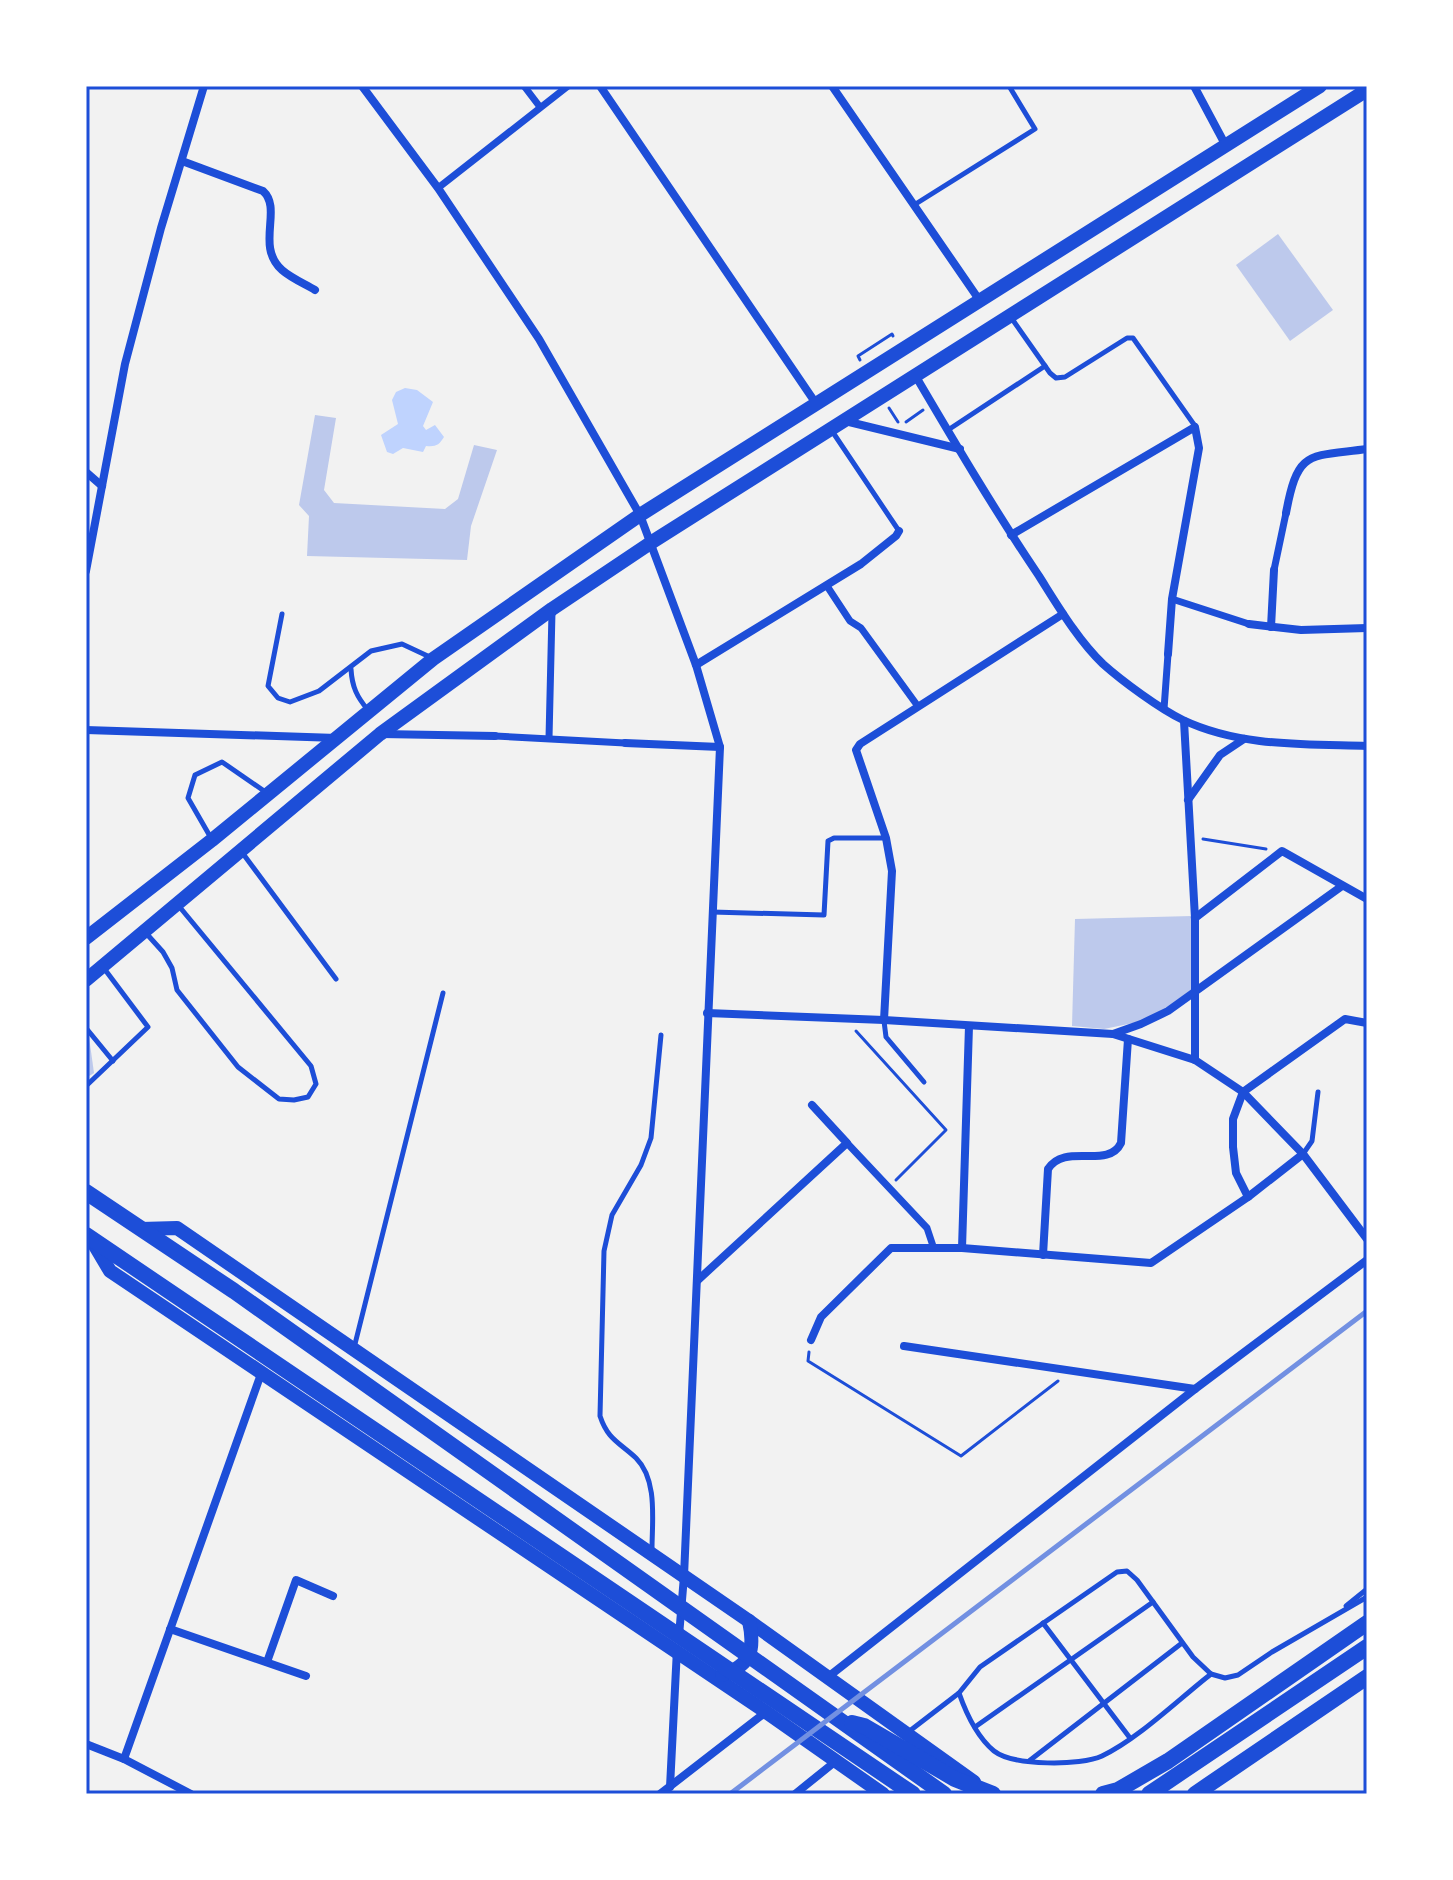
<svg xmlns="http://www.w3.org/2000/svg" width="1453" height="1880" font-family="'Zilla Slab',serif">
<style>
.water{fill:#bfd3fe}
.building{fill:#bdc9ec}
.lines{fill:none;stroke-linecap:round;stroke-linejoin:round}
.path{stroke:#1d4ed8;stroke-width:3}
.service{stroke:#1d4ed8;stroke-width:5}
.pedestrian{stroke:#1d4ed8;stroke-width:7}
.minor{stroke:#1d4ed8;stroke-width:8}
.secondary{stroke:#1d4ed8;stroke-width:14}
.primary{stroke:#1d4ed8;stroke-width:16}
.rail{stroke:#7290e2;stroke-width:5}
.neatline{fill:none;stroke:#1d4ed8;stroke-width:3}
</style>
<rect width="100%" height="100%" fill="#f2f2f2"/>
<path class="water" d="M405 388 417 390 433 402 423 426 426 430 435 425 444 437C439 445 436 447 426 446L423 452 403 448 393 454 387 452 381 435 398 424 392 400 396 392Z"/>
<g class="building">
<polygon points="1278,234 1333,310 1290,341 1236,265"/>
<polygon points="315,415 336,418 324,490 334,503 445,509 458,499 474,445 497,450 471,526 467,560 307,556 309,516 299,505"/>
<polygon points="1192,916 1192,989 1165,1009 1138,1022 1104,1029 1072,1026 1075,919"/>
<polygon points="89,1037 94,1073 86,1078 86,1039"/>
</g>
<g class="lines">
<g class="path">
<polyline points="860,360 858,356 892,334 893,336"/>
<polyline points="889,408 898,422"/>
<polyline points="906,422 923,410"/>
<polyline points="1203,839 1266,849"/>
<polyline points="856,1031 946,1130 896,1180"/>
<polyline points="809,1352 808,1361 961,1456 1058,1381"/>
</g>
<g class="service">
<polyline points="914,205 1035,129 1009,86"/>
<polyline points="1010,316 1050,373 1056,378 1065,377 1127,338 1133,338 1195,426"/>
<polyline points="948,430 1045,366"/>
<polyline points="832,431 899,531"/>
<polyline points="282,614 268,686 278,698 290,702 319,691 371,651 402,644 432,658"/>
<path d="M351 669C352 687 357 697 368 710"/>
<polyline points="211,838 188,798 195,775 222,762 267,793"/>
<polyline points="241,851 336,979"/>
<polyline points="712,912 824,915 828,841 834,838 886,838"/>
<polyline points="145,932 163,952 172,968 177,990 238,1067 279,1099 294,1100 308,1097 316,1084 311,1066 178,905"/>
<polyline points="884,1021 886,1037 924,1082"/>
<polyline points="86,1028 113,1061"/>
<polyline points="86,1086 148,1027 103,967"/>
<polyline points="1303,1154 1312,1141 1318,1092"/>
<polyline points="354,1348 443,993"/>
<path d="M652 1549C652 1521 658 1480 636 1458 619 1442 608 1440 600 1416L604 1251 612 1215 641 1165 651 1138 661 1035"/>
<polyline points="1346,1606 1367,1589"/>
<polyline points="1043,1623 1130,1738"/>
<path d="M959 1693C966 1713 977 1737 994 1751 1013 1766 1081 1766 1102 1756 1138 1739 1179 1699 1211 1674"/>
<polyline points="975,1727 1153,1602"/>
<polyline points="907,1733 959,1693 980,1667 1117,1572 1127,1571 1137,1580 1193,1657 1211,1674 1225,1678 1238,1675 1272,1652 1367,1597"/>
<polyline points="1029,1761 1182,1643"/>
</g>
<g class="pedestrian">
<polyline points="524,86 540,107"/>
<polyline points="438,188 568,86"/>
<polyline points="1274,570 1286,513"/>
<polyline points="827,586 850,621 861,628 917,705"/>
<polyline points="1172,599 1249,624"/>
<polyline points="1164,709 1168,654"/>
<polyline points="495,736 625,743"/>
<polyline points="549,738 552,612"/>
<polyline points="847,1143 927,1228 933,1246"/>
</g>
<g class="minor">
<polyline points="362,86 438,188 539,339 640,515 696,665 720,747 684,1576 679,1636"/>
<polyline points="600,86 817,405"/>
<polyline points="832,86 980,301"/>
<polyline points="1194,86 1226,146"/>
<path d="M182 161 263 191C283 209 255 246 282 270 291 278 305 284 315 290"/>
<path d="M915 375C955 443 995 511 1039 576 1058 606 1078 640 1103 664 1122 681 1160 709 1183 720 1240 747 1305 744 1367 746"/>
<polyline points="845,421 960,449"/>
<polyline points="86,472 102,486"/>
<path d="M1286 513C1298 449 1308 457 1367 449"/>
<polyline points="1011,535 1195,427 1199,448 1172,599 1168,654"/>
<polyline points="86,571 125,364 161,228 204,86"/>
<polyline points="1249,624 1301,630 1367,628"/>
<polyline points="1271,627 1274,570"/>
<polyline points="696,665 861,564 896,536 899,531"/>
<polyline points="1184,721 1195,918 1195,1060"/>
<polyline points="86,730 337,738"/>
<polyline points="381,734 495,736"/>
<polyline points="625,743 720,747"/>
<polyline points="1188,800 1220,755 1244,739"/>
<polyline points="1195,918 1282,851 1367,899"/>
<polyline points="707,1013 884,1020 1113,1034 1195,1060 1243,1092 1303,1154 1367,1239"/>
<polyline points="884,1020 892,871 886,838 856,750 860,744 1063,614"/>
<polyline points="1113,1034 1141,1024 1168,1011 1342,886"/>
<polyline points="1248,1197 1236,1173 1233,1147 1233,1119 1243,1092 1345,1019 1367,1023"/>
<polyline points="962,1248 969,1026"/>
<path d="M1043 1255 1048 1169C1065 1142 1108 1170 1121 1143L1128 1039"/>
<polyline points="698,1280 847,1143 812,1105"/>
<polyline points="811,1340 821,1317 891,1248 962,1248 1151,1263 1248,1197 1303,1154"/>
<polyline points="904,1346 1195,1389"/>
<polyline points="170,1629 306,1676"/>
<polyline points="267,1662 296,1580 333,1596"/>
<polyline points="828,1677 1195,1389 1367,1260"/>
<polyline points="86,1744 124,1759 191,1794"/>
<polyline points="124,1759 261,1374"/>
<polyline points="670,1787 677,1649"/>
<polyline points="660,1794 766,1712"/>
<polyline points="795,1794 836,1761"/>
</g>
<g class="secondary">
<polyline points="86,938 212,840 433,659 640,515 1320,86"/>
<polyline points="86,980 380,734 552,609 652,542 1367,90"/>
<polyline points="141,1229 177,1228 749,1621 974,1782"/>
<polyline points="91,1239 110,1271 766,1712 883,1794"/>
<path d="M722 1675C752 1665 755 1649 749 1621"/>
</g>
<g class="primary">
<polyline points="86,1192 234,1291 944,1794"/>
<polyline points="86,1235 913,1794"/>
<polyline points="852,1723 864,1726 955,1779 993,1794"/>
<polyline points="1103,1794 1118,1790 1168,1761 1367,1623"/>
<polyline points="1149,1794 1367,1647"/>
<polyline points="1195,1794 1367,1677"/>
</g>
<polyline class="rail" points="730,1794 1367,1311"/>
</g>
<rect width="1453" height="1880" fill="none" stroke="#ffffff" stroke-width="176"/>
<rect x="88" y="88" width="1277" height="1704" class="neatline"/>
</svg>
